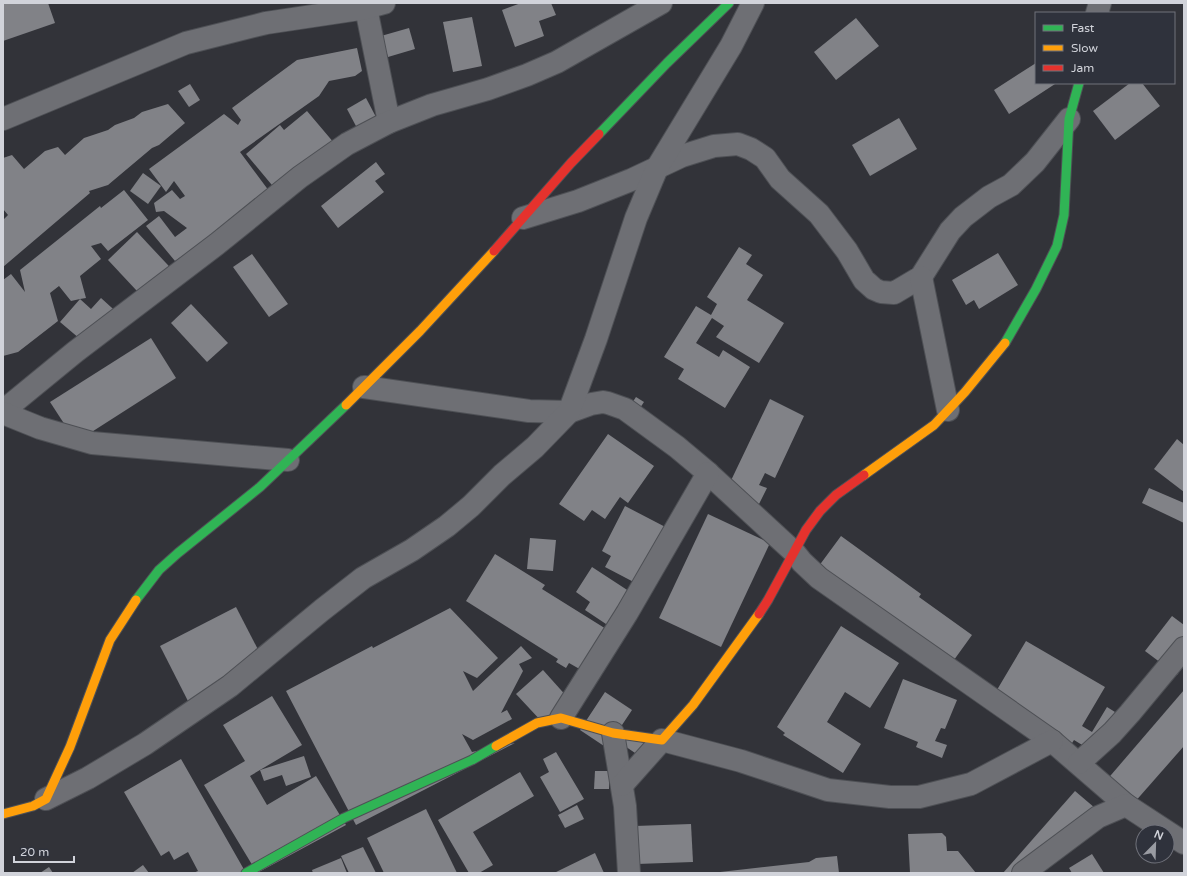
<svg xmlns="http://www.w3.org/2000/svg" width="1187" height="876" font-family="'Varela Round',sans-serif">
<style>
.building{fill:#818287}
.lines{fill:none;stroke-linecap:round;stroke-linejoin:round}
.street-casing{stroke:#4e5055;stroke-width:24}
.fast-casing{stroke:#4e5055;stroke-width:11}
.slow-casing{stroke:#4e5055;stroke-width:11}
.jam-casing{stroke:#4e5055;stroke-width:11}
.street{stroke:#6e6f74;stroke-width:22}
.fast{stroke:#30b455;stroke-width:9}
.slow{stroke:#ff9f0a;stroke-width:9}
.jam{stroke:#e5322d;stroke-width:9}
</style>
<rect width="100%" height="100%" fill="#323339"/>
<g class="building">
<polygon points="3,3 48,3 55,23 3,41"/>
<polygon points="521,3 551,3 556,15 539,21 544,36 515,47 502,10"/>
<polygon points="472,17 482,66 453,72 443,22"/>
<polygon points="856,18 879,46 836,80 814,52"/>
<polygon points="409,28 415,49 388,57 381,36"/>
<polygon points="357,48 362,71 355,76 329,81 319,96 240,152 272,195 175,261 146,226 159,216 175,237 187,228 164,211 156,212 154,203 172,190 180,199 185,196 174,181 166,192 149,169 224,114 238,125 241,120 232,108 297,60"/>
<polygon points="1036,63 1036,83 1054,83 1055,84 1009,114 994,90"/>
<polygon points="1130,83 1142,83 1160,106 1115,140 1093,111"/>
<polygon points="190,84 200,100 189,107 178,91"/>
<polygon points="366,98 376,117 357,128 347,109"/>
<polygon points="168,104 185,123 159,145 152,148 108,185 89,191 90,193 3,267 3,220 8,215 3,209 3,158 12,155 24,169 45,151 58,147 65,155 84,138 108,130 115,125 134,118 142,112"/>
<polygon points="307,111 340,150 286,202 246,154 280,125 284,130"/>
<polygon points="899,118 917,149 870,176 852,145"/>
<polygon points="376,162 385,174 375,181 384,192 338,228 321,206"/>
<polygon points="143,173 161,186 148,204 130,191"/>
<polygon points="124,190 148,220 108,251 101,243 91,246 101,259 80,276 86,298 80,299 91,309 101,298 122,317 93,350 60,322 80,299 71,301 59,286 50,293 58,321 18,352 3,356 3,280 11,274 25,292 20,270 100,206 101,208"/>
<polygon points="137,232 180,278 151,306 108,260"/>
<polygon points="739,247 752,255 746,264 763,275 747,300 784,323 759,363 716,337 724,326 712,318 696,343 719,357 723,350 750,367 725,408 678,379 684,369 664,357 696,306 711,315 717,304 707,297"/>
<polygon points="998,253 1018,285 979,309 974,300 966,305 952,280"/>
<polygon points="252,254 288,304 269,317 233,267"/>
<polygon points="191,304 228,343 207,362 171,323"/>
<polygon points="151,338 176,378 76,442 50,402"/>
<polygon points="636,397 644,402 636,414 628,409"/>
<polygon points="770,399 804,416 775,478 765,473 759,485 767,488 757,508 725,493"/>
<polygon points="608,434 654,466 628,503 620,497 605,519 592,510 584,521 559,504"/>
<polygon points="1177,439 1184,445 1184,492 1154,469"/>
<polygon points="1149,488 1184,503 1184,523 1142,503"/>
<polygon points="625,506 675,532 647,589 605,567 611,556 602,551"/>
<polygon points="708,514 770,543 721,647 659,618"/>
<polygon points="841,536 921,594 919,597 972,635 946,671 813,574"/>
<polygon points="530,538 556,540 553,571 527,569"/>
<polygon points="495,554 545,585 542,589 619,637 583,671 569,663 566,668 556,662 558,659 466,601"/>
<polygon points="592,567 641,599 618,632 585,610 590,602 576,592"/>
<polygon points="236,607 266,665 190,705 160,646"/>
<polygon points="450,608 498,658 477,678 463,671 473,691 521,646 532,658 519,664 523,671 501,713 507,710 512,719 473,740 462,734 472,752 515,743 356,825 286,691 372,646 373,648"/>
<polygon points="1172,616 1184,625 1184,665 1177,675 1145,651"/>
<polygon points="841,626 899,663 870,708 845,692 827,722 861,744 843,773 783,735 785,733 777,727"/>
<polygon points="1026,641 1105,687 1082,726 1092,732 1107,707 1115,712 1092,751 1074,740 1065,754 988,705"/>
<polygon points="543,670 569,699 543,723 516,694"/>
<polygon points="903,679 957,700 945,729 941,728 935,741 947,745 942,758 916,747 918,742 884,728"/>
<polygon points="1184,690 1184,746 1126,812 1099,789"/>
<polygon points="605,692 632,710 614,737 646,743 638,755 613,738 607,748 580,730"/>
<polygon points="272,696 302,745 250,776 267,805 316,776 346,825 257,873 204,785 245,761 223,725"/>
<polygon points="556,752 584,799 560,812 540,777 549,772 543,759"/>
<polygon points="304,756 311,777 286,786 282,775 264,781 260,770"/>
<polygon points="181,759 246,873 193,873 198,871 188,852 174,860 169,851 161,856 124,792"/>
<polygon points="595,771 609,771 609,789 594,789"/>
<polygon points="520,772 534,796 473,832 493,865 479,873 469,873 438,820"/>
<polygon points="1075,791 1095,808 1038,873 1003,873"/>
<polygon points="577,805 584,819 565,828 558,815"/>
<polygon points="426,809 457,873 384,873 367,838"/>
<polygon points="691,824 693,862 637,864 635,826"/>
<polygon points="942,833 946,837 947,851 958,851 976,873 910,873 908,834"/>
<polygon points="363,847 376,873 349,873 341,856"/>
<polygon points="595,853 604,873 554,873"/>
<polygon points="1092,854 1104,873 1072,873 1069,868"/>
<polygon points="837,856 839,873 720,873 720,872 809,862 816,858"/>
<polygon points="341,858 347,873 313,873 312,870"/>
<polygon points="143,865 149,873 132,873"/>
<polygon points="49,867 53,873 40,873"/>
</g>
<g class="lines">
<defs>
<g id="street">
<polyline points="366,8 389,122"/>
<polyline points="1097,13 1100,3"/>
<polyline points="3,119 186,43 266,23 366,8 384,3"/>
<polyline points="523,218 578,201 631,180 682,156 714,146 738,144 751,149 765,158 780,179 819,214 847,251 864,280 874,289 881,292 894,293 921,277 950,231 963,217 989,197 1011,185 1035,162 1069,119"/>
<polyline points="921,277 948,410"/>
<polyline points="364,387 529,411 569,412 591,404 603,402 608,403 625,409 677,447 708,473 794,552 802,562 819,578 1052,741 1126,805"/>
<polyline points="3,411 75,352 217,244 300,177 347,144 389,122 432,105 488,89 527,75 557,62 661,3"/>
<polyline points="3,413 40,428 92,443 288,460"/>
<polyline points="561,718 627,613 708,473"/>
<polyline points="613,733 625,806 629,873"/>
<polyline points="1079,763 1112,733 1130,713 1184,648"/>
<polyline points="622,785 662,740 741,761 828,790 890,797 919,797 971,784 1052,741"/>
<polyline points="46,799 88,778 145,744 230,686 322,610 363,578 412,550 447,526 471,506 502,475 535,447 569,412 596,339 636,218 657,168 731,46 753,3"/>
<polyline points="1023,873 1098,817 1126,805 1184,843"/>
</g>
<g id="fast">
<polyline points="599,134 667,63 729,3"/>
<polyline points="1005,343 1036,289 1057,246 1064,215 1069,119 1079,83"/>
<polyline points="136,600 159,570 178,553 260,487 346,405"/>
<polyline points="246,873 344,818 472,760 496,746"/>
</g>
<g id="slow">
<polyline points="346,405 420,331 494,251"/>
<polyline points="864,475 934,425 965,392 1005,343"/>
<polyline points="496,746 537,723 561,718 613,733 662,740 693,705 759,614"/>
<polyline points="3,814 33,806 46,799 70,747 110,640 136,600"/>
</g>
<g id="jam">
<polyline points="494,251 571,163 599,134"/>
<polyline points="759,614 768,600 806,530 820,511 836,495 864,475"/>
</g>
</defs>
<use href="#street" class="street-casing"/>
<use href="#fast" class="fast-casing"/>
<use href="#slow" class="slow-casing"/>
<use href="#jam" class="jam-casing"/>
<use href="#street" class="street"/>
<use href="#fast" class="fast"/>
<use href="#slow" class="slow"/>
<use href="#jam" class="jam"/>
</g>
<rect width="1187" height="876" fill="none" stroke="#d1d3da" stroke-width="8"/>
<rect x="1035" y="12" width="140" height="72" fill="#2f323c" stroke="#70727b"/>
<rect x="1043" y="25" width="20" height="6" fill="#30b455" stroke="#70727b"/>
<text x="1071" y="32" font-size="12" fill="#d1d3da">Fast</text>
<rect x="1043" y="45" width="20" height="6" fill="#ff9f0a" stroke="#70727b"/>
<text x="1071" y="52" font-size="12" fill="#d1d3da">Slow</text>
<rect x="1043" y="65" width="20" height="6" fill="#e5322d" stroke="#70727b"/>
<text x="1071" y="72" font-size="12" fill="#d1d3da">Jam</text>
<g transform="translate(1155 844) rotate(23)"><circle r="19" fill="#2f323c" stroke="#70727b"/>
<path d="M0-3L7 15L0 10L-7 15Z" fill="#999ba2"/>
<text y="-6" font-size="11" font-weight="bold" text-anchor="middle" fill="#d1d3da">N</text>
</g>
<path d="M14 856v6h60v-6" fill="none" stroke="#d1d3da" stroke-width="2"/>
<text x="20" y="856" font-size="12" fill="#d1d3da" stroke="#2f323c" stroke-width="3" paint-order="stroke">20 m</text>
</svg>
